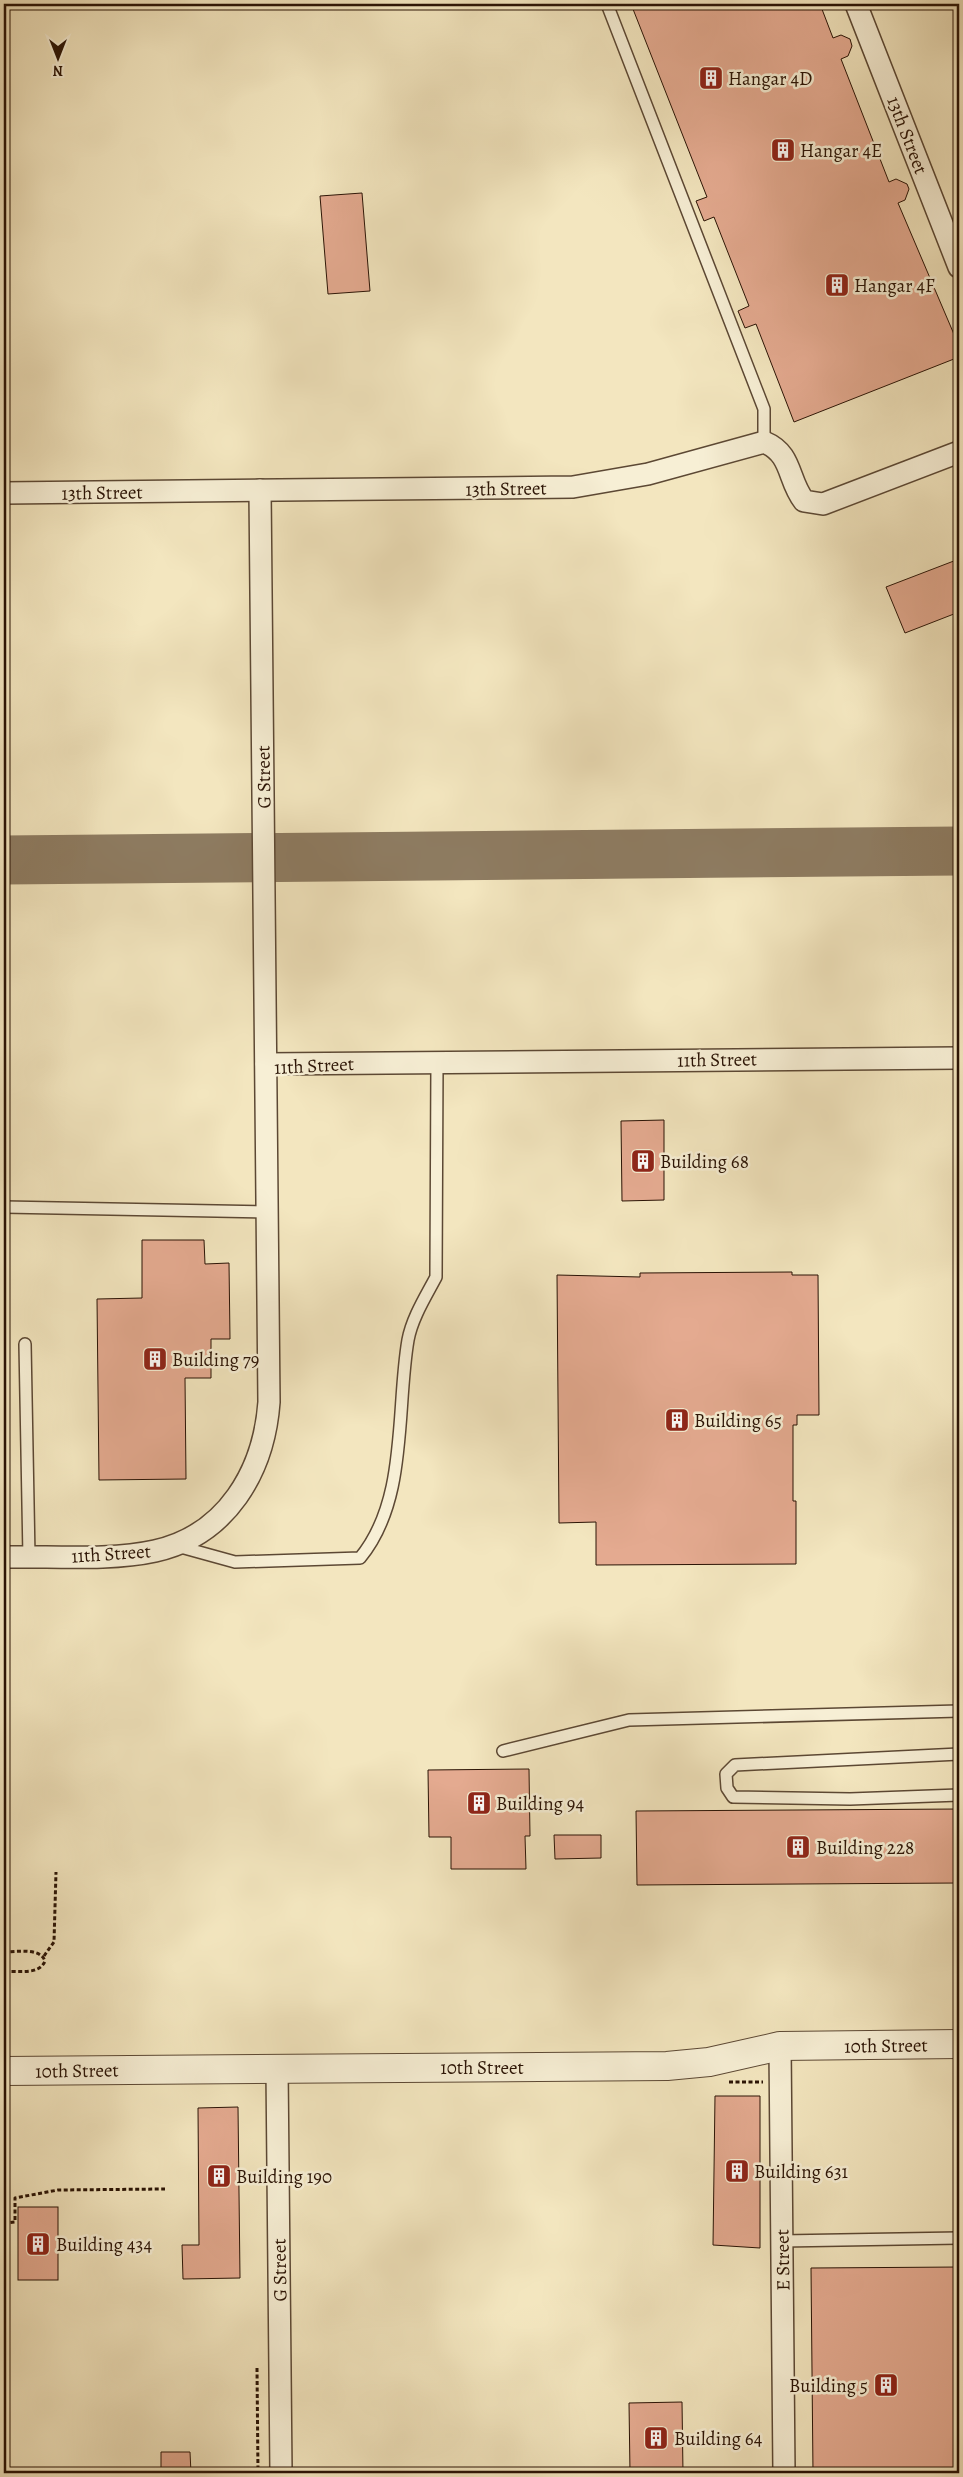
<svg xmlns="http://www.w3.org/2000/svg" width="963" height="2477" font-family="Alegreya,serif">
<style>
.lines{fill:none;stroke-linecap:round;stroke-linejoin:round}
.taxiway{stroke:#8e7c62;stroke-width:49}
.building{fill:#e4aa90;stroke:#2a1305}
.service-casing{stroke:#5c4834;stroke-width:14}
.minor-casing{stroke:#5c4834;stroke-width:24}
.tertiary-casing{stroke:#5c4834;stroke-width:30}
.path{stroke:#2a1305;stroke-width:3;stroke-dasharray:4 2.5;stroke-linecap:butt}
.service{stroke:#f7efd5;stroke-width:11}
.minor{stroke:#f7efd5;stroke-width:21}
.tertiary{stroke:#f7efd5;stroke-width:28}
.labels{text-anchor:middle;stroke-width:5;stroke-linejoin:round;paint-order:stroke}
.poi-label{font-size:19px;fill:#2a1305;stroke:#f7efd5;text-anchor:start}
.street-label{font-size:19px;fill:#2a1305;stroke:#f7efd5}
</style>
<rect width="100%" height="100%" fill="#f3e6bf"/>
<filter id="stains"><feTurbulence type="fractalNoise" baseFrequency=".004" numOctaves="4"/><feColorMatrix values="0 0 0 0 .2 0 0 0 0 .09 0 0 0 0 .02 0 0 0 .5 -.17"/></filter>
<radialGradient id="worn" r=".72"><stop offset=".6" stop-color="#630" stop-opacity="0"/><stop offset="1" stop-color="#630" stop-opacity=".3"/></radialGradient>
<g class="lines">
<polyline class="taxiway" points="4,860 959,851"/>
</g>
<g class="building">
<polygon points="631,4 820,4 833,38 841,35 850,39 852,46 848,56 841,59 889,182 896,179 907,184 909,189 905,200 898,203 959,346 959,357 794,422 756,324 745,328 738,311 749,306 714,217 704,221 696,201 707,197"/>
<polygon points="362,193 370,291 328,294 320,196"/>
<polygon points="959,559 959,612 905,633 886,587"/>
<polygon points="664,1120 664,1200 622,1201 621,1121"/>
<polygon points="142,1240 204,1240 205,1264 229,1263 230,1339 211,1339 211,1378 185,1378 186,1479 99,1480 97,1299 142,1298"/>
<polygon points="792,1272 792,1275 818,1275 819,1415 797,1415 797,1425 793,1425 793,1501 796,1501 796,1564 596,1565 596,1522 559,1523 557,1275 640,1277 640,1273"/>
<polygon points="529,1769 530,1836 525,1836 526,1869 451,1869 451,1837 429,1837 428,1770"/>
<polygon points="959,1809 959,1883 637,1885 636,1811"/>
<polygon points="554,1835 601,1835 601,1858 555,1859"/>
<polygon points="715,2096 760,2096 760,2248 713,2245"/>
<polygon points="238,2107 240,2278 183,2279 182,2245 199,2245 198,2108"/>
<rect x="18" y="2207" width="40" height="73"/>
<polygon points="959,2267 959,2473 813,2473 811,2268"/>
<polygon points="682,2402 683,2473 630,2473 629,2403"/>
<polygon points="161,2452 190,2452 191,2473 161,2473"/>
</g>
<g class="lines">
<defs>
<g id="service">
<polyline points="607,4 764,409 764,442"/>
<polyline points="4,1207 267,1212"/>
<polyline points="25,1344 29,1557"/>
<path d="M177 1546 235 1562 360 1558C408 1500 396 1410 408 1340 412 1318 426 1296 436 1277L437 1062"/>
<polyline points="503,1751 629,1720 959,1711"/>
<polyline points="959,1754 735,1765 726,1774 727,1788 733,1797 850,1799 959,1795"/>
<polyline points="782,2241 959,2238"/>
</g>
<g id="minor">
<polyline points="856,4 959,267"/>
<path d="M4 493 573 487 648 474 764 442C793 454 787 479 804 501L823 504 959 452"/>
<polyline points="266,1064 959,1058"/>
<path d="M4 1557C51 1556 110 1561 155 1551 227 1535 264 1471 269 1402L260 490"/>
<polyline points="780,2046 784,2473"/>
<polyline points="277,2068 281,2473"/>
</g>
<polyline id="tertiary" points="4,2071 667,2066 709,2062 780,2046 959,2044"/>
</defs>
<use href="#service" class="service-casing"/>
<use href="#minor" class="minor-casing"/>
<use href="#tertiary" class="tertiary-casing"/>
<g class="path">
<path d="M4 1952C16 1952 40 1947 45 1961 39 1976 17 1970 4 1972"/>
<polyline points="44,1956 54,1942 56,1872"/>
<polyline points="729,2082 763,2082"/>
<polyline points="4,2223 15,2222 15,2198 58,2190 165,2189"/>
<polyline points="257,2368 258,2473"/>
</g>
<use href="#service" class="service"/>
<use href="#minor" class="minor"/>
<use href="#tertiary" class="tertiary"/>
</g>
<defs>
<symbol id="building-square" viewBox="-11 -11 22 22"><rect x="-9" y="-9" width="18" height="18" rx="4" fill="#8f2418" stroke="#f7efd5"/><path d="M-4-6H4V6H1V3H-1V6H-4ZM-2.5-4.3h1.7v1.8h-1.7ZM.8-4.3h1.7v1.8H.8ZM-2.5-1h1.7V.8h-1.7ZM.8-1h1.7V.8H.8Z" fill="#fff"/></symbol>
</defs>
<g fill-rule="evenodd">
<use href="#building-square" x="697" y="64" width="28" height="28"/>
<use href="#building-square" x="769" y="136" width="28" height="28"/>
<use href="#building-square" x="823" y="271" width="28" height="28"/>
<use href="#building-square" x="629" y="1147" width="28" height="28"/>
<use href="#building-square" x="141" y="1345" width="28" height="28"/>
<use href="#building-square" x="663" y="1406" width="28" height="28"/>
<use href="#building-square" x="465" y="1789" width="28" height="28"/>
<use href="#building-square" x="784" y="1833" width="28" height="28"/>
<use href="#building-square" x="723" y="2157" width="28" height="28"/>
<use href="#building-square" x="205" y="2162" width="28" height="28"/>
<use href="#building-square" x="24" y="2230" width="28" height="28"/>
<use href="#building-square" x="872" y="2371" width="28" height="28"/>
<use href="#building-square" x="642" y="2424" width="28" height="28"/>
</g>
<g class="labels">
<g class="poi-label">
<text x="728" y="85">Hangar 4D</text>
<text x="800" y="157">Hangar 4E</text>
<text x="854" y="292">Hangar 4F</text>
<text x="660" y="1168">Building 68</text>
<text x="172" y="1366">Building 79</text>
<text x="694" y="1427">Building 65</text>
<text x="496" y="1810">Building 94</text>
<text x="816" y="1854">Building 228</text>
<text x="754" y="2178">Building 631</text>
<text x="236" y="2183">Building 190</text>
<text x="56" y="2251">Building 434</text>
<text x="868" y="2392" text-anchor="end">Building 5</text>
<text x="674" y="2445">Building 64</text>
</g>
<g class="street-label">
<text transform="translate(908 135) rotate(69)" y="7">13th Street</text>
<text transform="translate(506 488) rotate(-1)" y="7">13th Street</text>
<text transform="translate(102 492) rotate(-1)" y="7">13th Street</text>
<text transform="translate(263 777) rotate(-91)" y="7">G Street</text>
<text transform="translate(717 1059) rotate(-1)" y="7">11th Street</text>
<text transform="translate(314 1065) rotate(-3)" y="7">11th Street</text>
<text transform="translate(111 1553) rotate(-4)" y="7">11th Street</text>
<text transform="translate(886 2045) rotate(-1)" y="7">10th Street</text>
<text x="482" y="2074">10th Street</text>
<text transform="translate(77 2070) rotate(-1)" y="7">10th Street</text>
<text transform="translate(782 2260) rotate(-91)" y="7">E Street</text>
<text transform="translate(279 2270) rotate(-91)" y="7">G Street</text>
</g>
</g>
<rect width="963" height="2477" fill="none" stroke="#f3e6bf" stroke-width="20"/>
<rect x="5" y="5" width="953" height="2467" fill="none" stroke="#2a1305" stroke-width="2.5"/>
<rect x="10" y="10" width="943" height="2457" fill="none" stroke="#2a1305"/>
<g transform="translate(58 58) rotate(180)" stroke="#f7efd5" stroke-width="4" paint-order="stroke">
<path d="M0-4L9 19L0 12L-9 19Z" fill="#2a1305"/>
<text y="-8" font-size="14" font-weight="bold" text-anchor="middle" fill="#2a1305">N</text>
</g>
<rect width="100%" height="100%" filter="url(#stains)"/>
<rect width="100%" height="100%" fill="url(#worn)"/>
</svg>
